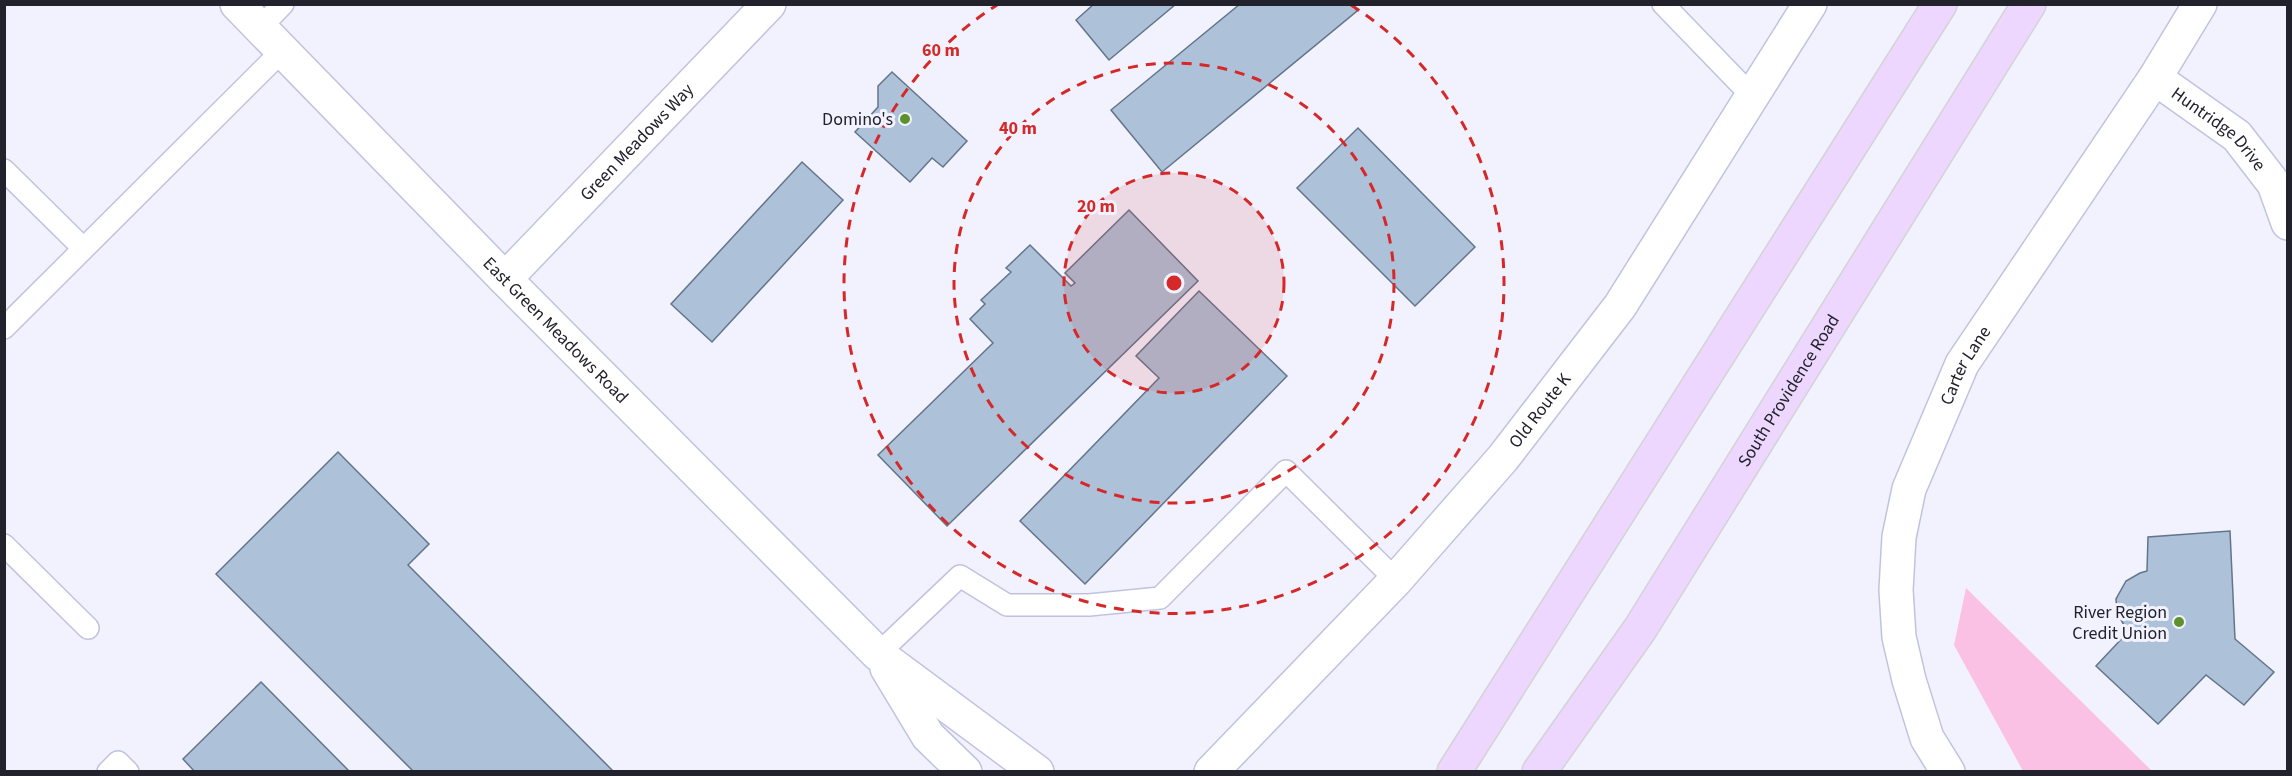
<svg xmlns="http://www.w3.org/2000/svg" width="2292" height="776" font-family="'Source Sans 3',sans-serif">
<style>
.green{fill:#fac1e5}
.building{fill:#adc1d8;stroke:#63758a;stroke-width:1.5}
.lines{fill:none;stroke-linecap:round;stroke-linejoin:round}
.service-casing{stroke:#c0c3df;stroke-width:24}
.minor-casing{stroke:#c0c3df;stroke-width:36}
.tertiary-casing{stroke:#c0c3df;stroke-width:36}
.primary-casing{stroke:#d3d3d5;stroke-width:36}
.service{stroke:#fff;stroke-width:21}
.minor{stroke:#fff;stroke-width:33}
.tertiary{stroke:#fff;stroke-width:33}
.primary{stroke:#eed7fe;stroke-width:33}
.ring{fill:none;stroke:#d62828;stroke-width:3;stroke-dasharray:10 8}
.poi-dot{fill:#5c912b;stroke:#f1f2fe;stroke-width:2}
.labels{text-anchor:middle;stroke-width:6;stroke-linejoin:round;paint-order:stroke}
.poi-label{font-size:18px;fill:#21222c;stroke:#f1f2fe;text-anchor:end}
.street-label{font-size:18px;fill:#21222c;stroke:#f1f2fe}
.centre{fill:#d62828;stroke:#f1f2fe;stroke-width:3}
.ring-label{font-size:18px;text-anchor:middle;font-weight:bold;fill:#d62828;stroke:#f1f2fe;stroke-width:6;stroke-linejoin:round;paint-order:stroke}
</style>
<rect width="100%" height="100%" fill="#f1f2fe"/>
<polygon class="green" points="1966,588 2152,771 2023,771 1954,645"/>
<g class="building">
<polygon points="1094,4 1176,4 1109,60 1076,20"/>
<polygon points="1240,4 1352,4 1357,11 1162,172 1111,110"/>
<polygon points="892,72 967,141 943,167 932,158 910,182 855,132 878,107 878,86"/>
<polygon points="1358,128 1475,247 1415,306 1297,188"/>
<polygon points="802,162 843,200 712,342 671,304"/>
<polygon points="1129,210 1198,281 947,526 878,455 993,343 970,319 985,304 981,300 1011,272 1006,268 1030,245 1071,286 1075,283 1065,273"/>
<polygon points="1199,291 1287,376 1085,584 1020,521 1159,378 1136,356"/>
<polygon points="338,452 429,544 408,565 614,772 414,772 216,574"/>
<polygon points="2230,531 2235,639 2274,672 2244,705 2206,675 2158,724 2096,666 2128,632 2117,613 2116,599 2126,581 2140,573 2147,571 2148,537"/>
<polygon points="261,682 350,772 195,772 183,759"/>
</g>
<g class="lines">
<defs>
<g id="service">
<polyline points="1663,4 1752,96"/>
<polyline points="260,28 283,4"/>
<polyline points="4,170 83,248"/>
<polyline points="4,328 282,51"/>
<polyline points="4,545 88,628"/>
<polyline points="878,654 960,576 1007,605 1089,605 1160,598 1286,471 1396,580"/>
<polyline points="108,772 118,762 128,772"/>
</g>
<g id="minor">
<path id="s1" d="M2155 78 2237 136 2274 184 2288 223"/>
<path id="s2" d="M505 279 769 4"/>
<path id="s3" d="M1211 772 1396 580 1503 458 1620 306 1810 4"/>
<path id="s4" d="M1948 772 1927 738 1909 680 1899 637 1896 590 1899 537 1909 489 1962 364 2155 78 2200 4"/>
</g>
<g id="tertiary">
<path id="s5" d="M237 4 505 279 878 654 1037 772"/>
<polyline points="887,668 928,736 965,772"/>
</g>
<g id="primary">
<polyline points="1454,772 1940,4"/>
<path id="s6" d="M1539 772 1640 629 2029 4"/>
</g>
</defs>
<use href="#service" class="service-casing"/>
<use href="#minor" class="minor-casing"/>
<use href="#tertiary" class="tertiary-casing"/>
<use href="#primary" class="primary-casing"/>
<use href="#service" class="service"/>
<use href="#minor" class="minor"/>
<use href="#tertiary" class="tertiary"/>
<use href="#primary" class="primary"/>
</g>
<circle cx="1174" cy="283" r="110" fill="#d62828" fill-opacity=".12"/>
<g class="ring">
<circle cx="1174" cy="283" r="110"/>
<circle cx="1174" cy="283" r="220"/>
<path d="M1351 5A330 330 0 1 1 997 5"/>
</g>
<g class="poi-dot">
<circle cx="905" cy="119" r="6"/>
<circle cx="2179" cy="622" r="6"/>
</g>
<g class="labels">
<g class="poi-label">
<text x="893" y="125">Domino's</text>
<text x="2167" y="618">River Region<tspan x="2167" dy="21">Credit Union</tspan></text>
</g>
<g class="street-label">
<text dy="6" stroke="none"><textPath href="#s1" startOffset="82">Huntridge Drive</textPath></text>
<text dy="6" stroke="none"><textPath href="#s2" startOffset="190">Green Meadows Way</textPath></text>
<text dy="6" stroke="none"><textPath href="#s5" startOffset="456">East Green Meadows Road</textPath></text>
<text dy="6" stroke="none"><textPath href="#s4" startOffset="430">Carter Lane</textPath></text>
<text dy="6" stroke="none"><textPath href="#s6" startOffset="456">South Providence Road</textPath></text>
<text dy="6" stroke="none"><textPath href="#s3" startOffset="489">Old Route K</textPath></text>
</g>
</g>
<circle cx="1174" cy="283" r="9" class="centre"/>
<g class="ring-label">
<text x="941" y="56">60 m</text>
<text x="1018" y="134">40 m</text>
<text x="1096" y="212">20 m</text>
</g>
<rect width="2292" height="776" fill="none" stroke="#21222c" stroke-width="12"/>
</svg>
